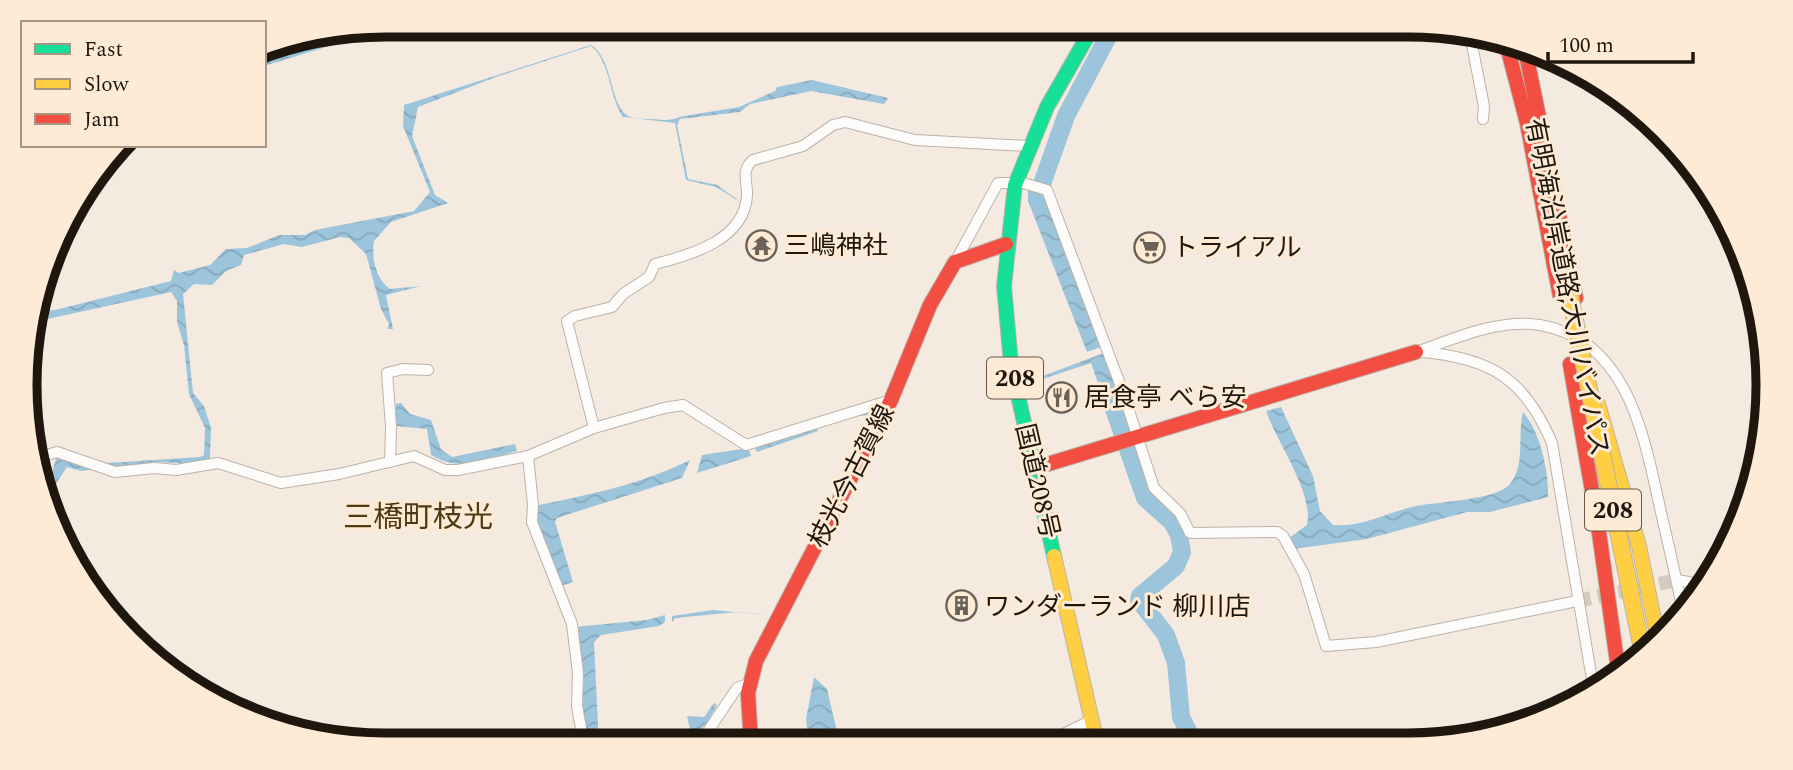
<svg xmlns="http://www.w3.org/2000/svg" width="1793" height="770" font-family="Spectral,'Noto Sans JP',serif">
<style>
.water{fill:url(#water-waves)}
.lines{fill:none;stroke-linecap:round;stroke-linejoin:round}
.river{stroke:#9cc5dc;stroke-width:18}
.secondary-tunnel{stroke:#d5cac0;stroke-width:14;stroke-dasharray:14 7;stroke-linecap:butt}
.street-casing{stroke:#bbb2a9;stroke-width:12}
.fast-casing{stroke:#bbb2a9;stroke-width:16}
.slow-casing{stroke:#bbb2a9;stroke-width:16}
.jam-casing{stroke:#bbb2a9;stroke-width:16}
.street{stroke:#fefcfa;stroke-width:10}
.fast{stroke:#16e098;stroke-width:14}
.slow{stroke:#ffcf43;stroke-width:14}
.jam{stroke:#f24e42;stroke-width:14}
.slow-bridge-casing{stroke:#bbb2a9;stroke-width:18;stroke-linecap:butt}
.slow-bridge{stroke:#ffcf43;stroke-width:16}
.labels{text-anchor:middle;stroke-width:6;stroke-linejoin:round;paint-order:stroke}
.shield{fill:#feebd6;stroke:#62574a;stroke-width:2}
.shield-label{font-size:24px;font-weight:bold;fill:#1f170e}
.poi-label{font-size:26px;fill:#1f170e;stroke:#feebd6;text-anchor:start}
.street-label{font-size:26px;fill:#1f170e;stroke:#feebd6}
.quarter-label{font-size:30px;fill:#4e3b15;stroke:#feebd6}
.rim{fill:none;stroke:#1f170e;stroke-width:9}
</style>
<defs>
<pattern id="water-waves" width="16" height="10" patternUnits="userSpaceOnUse" patternTransform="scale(1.75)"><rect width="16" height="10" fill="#9cc5dc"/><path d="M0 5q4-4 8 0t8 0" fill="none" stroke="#86a8bc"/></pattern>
</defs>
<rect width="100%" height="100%" fill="#f5eadf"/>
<g class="water">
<polygon points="385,25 397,25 373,29 362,36 264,66 264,46 269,44"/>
<path d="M591 45C614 59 609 108 630 117 636 119 645 119 652 119 662 120 670 121 679 117L739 107 775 91 777 87 812 80 888 98 884 104 811 91 750 104 740 112 680 119 677 125 688 179 717 185 743 204 716 187 686 180 675 123 623 117C609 97 611 62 591 46L496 77 418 107 412 136 435 195 448 203 391 222 374 241C371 258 376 279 390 289L421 286 386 295 393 329H388L389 324 381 309 366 254 349 238 340 237 302 247 284 244 244 255 241 265 226 271 212 285 194 284 183 294 193 393 204 406 211 428 210 459 197 464 159 462 81 471 67 467 55 485 53 514C46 494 51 477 56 458L86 468 98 460 108 463 200 457 204 455 205 428 189 394 184 345 177 322V301L171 292 43 320 31 319 36 302 45 311 55 310 171 281 174 270 179 273 210 265 226 249 247 248 279 235H305L315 230 414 211 430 192 403 126 404 105Z"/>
<polygon points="1028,189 1045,194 1101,347 1087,352 1028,201"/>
<polygon points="1104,353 1128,424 1114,429 1091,363 1028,384 1027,382"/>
<path d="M401 403 410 414 431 420 441 449 452 457 515 444 517 451C486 459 460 473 431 455L427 429 396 426V404Z"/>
<path d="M1281 407 1313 476 1320 511 1333 525C1361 528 1388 512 1416 506 1436 502 1497 500 1510 484 1526 464 1517 435 1523 412 1540 431 1549 471 1548 497L1490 512H1467L1367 539 1293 549 1289 538 1307 525C1314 493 1277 443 1266 411Z"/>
<polygon points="878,412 876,418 874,415 854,416 817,428 818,431 757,452 755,447 853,413"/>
<polygon points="748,448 751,456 697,473 702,455"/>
<path d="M690 460 682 478 557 518 555 522 573 582 562 586 535 519 539 505C592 494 642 484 690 460Z"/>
<polygon points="713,610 768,615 737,612 675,618 672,622 672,616"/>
<polygon points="665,615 665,622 659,626 601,635 594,642 599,745 588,745 581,713 584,675 575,627 647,620"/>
<polygon points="814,677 827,689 840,744 809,744 806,719"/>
<path d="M714 703 717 705C710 717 705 730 691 734L687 716 704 717Z"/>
</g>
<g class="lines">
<g class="river">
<polyline points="1041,205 1037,198 1066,116 1114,25"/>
<polyline points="1113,406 1145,498 1172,522 1179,535 1182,552 1176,566 1140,596 1139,600 1166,635 1176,663 1181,717 1194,743"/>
<polyline points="1236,743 1251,739 1256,743"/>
</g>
<polyline class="secondary-tunnel" points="1577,601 1677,580"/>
<defs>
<g id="street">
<polyline points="1470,35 1484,106 1483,119"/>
<polyline points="955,262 998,183 1023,183 1047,190 1123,392 1154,488 1180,513 1190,533 1277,532 1283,536 1304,574 1326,646 1376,642 1577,601"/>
<path d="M1416 352C1454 339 1499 318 1540 325 1628 340 1644 436 1660 508 1668 543 1676 577 1683 612"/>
<path d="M1422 352C1491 358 1525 379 1552 443L1594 691"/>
<path d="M594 428 567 321 575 316 612 307 623 294 649 277 655 264C691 255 744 240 747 196 748 182 740 171 753 160L803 146 833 125 845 122 915 140 1029 146"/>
<polyline points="528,456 533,505 532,522 572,624 578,673 577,706 584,745"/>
<polyline points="33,459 57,452 115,472 154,468 176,470 218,463 281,483 339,474 414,456 445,470 458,470 528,456 594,428 664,408 683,405 746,445 891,400"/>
<polyline points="390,462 391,426 387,373 403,369 428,370"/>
<polyline points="1677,580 1694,583 1696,597"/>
<polyline points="1043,744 1092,720"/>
<polyline points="689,745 704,737 737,688 750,683"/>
</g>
<polyline id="fast" points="1054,556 1011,364 1004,286 1015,185 1047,107 1094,25"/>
<g id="slow">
<polyline points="1598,404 1639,546 1658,639"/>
<polyline points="1054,556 1097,743"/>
</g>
<g id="jam">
<polyline points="1511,42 1509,54 1527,123 1560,296"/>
<polyline points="1524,44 1576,298"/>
<polyline points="1570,364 1598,525 1619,676"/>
<polyline points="1035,468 1416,352"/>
<polyline points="751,744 748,693 756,661 891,400 930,305 955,262 1006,244"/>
</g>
</defs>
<use href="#street" class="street-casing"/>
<use href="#fast" class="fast-casing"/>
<use href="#slow" class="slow-casing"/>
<use href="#jam" class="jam-casing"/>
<use href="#street" class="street"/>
<use href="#fast" class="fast"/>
<use href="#slow" class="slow"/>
<use href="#jam" class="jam"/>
<defs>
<polyline id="slow-bridge" points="1570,296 1643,654"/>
</defs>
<use href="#slow-bridge" class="slow-bridge-casing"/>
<use href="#slow-bridge" class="slow-bridge"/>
</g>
<defs>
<symbol id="temple-ring" viewBox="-11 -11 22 22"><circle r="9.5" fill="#feebd6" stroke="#6a6157" stroke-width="1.5"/><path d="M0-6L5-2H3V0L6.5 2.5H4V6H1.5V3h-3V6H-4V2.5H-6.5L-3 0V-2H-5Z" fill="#6a6157"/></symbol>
<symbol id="supermarket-ring" viewBox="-11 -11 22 22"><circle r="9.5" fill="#feebd6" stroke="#6a6157" stroke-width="1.5"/><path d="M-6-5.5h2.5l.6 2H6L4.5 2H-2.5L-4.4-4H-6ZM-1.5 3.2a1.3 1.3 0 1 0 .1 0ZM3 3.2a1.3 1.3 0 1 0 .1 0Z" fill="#6a6157"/></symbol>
<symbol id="restaurant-ring" viewBox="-11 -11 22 22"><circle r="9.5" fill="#feebd6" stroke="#6a6157" stroke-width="1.5"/><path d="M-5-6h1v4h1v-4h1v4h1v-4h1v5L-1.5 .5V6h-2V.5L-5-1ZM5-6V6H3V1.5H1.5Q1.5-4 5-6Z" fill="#6a6157"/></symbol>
<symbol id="building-ring" viewBox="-11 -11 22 22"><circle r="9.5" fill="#feebd6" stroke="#6a6157" stroke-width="1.5"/><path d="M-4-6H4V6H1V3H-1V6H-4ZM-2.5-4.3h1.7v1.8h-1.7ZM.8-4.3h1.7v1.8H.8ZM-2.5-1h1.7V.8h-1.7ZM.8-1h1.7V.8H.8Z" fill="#6a6157"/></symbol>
</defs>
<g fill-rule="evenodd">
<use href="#temple-ring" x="744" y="228" width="35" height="35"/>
<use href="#supermarket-ring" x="1132" y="230" width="35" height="35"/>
<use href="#restaurant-ring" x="1044" y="380" width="35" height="35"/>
<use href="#building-ring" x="944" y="588" width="35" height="35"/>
</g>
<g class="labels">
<g class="shield">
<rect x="987" y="357.5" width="56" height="41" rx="5"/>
<rect x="1585" y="489.5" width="56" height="41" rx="5"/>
</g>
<g class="shield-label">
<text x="1015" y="386">208</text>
<text x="1613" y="518">208</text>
</g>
<g class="poi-label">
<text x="784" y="254">三嶋神社</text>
<text x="1172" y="256">トライアル</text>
<text x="1084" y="406">居食亭 べら安</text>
<text x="984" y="615">ワンダーランド 柳川店</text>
</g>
<g class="street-label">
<text transform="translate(1568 287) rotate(79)" y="9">有明海沿岸道路;大川バイパス</text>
<text transform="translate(851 476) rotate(-63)" y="9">枝光今古賀線</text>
<text transform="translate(1038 481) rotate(77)" y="9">国道208号</text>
</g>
<g class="quarter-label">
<text x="418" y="527">三橋町枝光</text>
</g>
</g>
<path d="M0 0H1793V770H0ZM385 37H1408A348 348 0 0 1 1756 385V385A348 348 0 0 1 1408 733H385A348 348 0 0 1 37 385V385A348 348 0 0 1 385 37Z" fill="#feebd6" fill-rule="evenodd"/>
<path class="rim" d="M385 37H1408A348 348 0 0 1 1756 385V385A348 348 0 0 1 1408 733H385A348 348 0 0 1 37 385V385A348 348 0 0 1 385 37Z"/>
<rect x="21" y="21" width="245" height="126" fill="#feebd6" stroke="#a59686" stroke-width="2"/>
<rect x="35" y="44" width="35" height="10" fill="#16e098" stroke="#a59686" stroke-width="2"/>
<text x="84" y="56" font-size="21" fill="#1f170e">Fast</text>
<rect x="35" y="79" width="35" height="10" fill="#ffcf43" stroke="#a59686" stroke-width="2"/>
<text x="84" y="91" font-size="21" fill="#1f170e">Slow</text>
<rect x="35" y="114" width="35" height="10" fill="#f24e42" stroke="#a59686" stroke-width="2"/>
<text x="84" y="126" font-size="21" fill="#1f170e">Jam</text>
<path d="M1548 52v10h145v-10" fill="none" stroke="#1f170e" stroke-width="3.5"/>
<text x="1559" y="52" font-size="21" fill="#1f170e" stroke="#feebd6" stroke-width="5" paint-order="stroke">100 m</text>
</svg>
